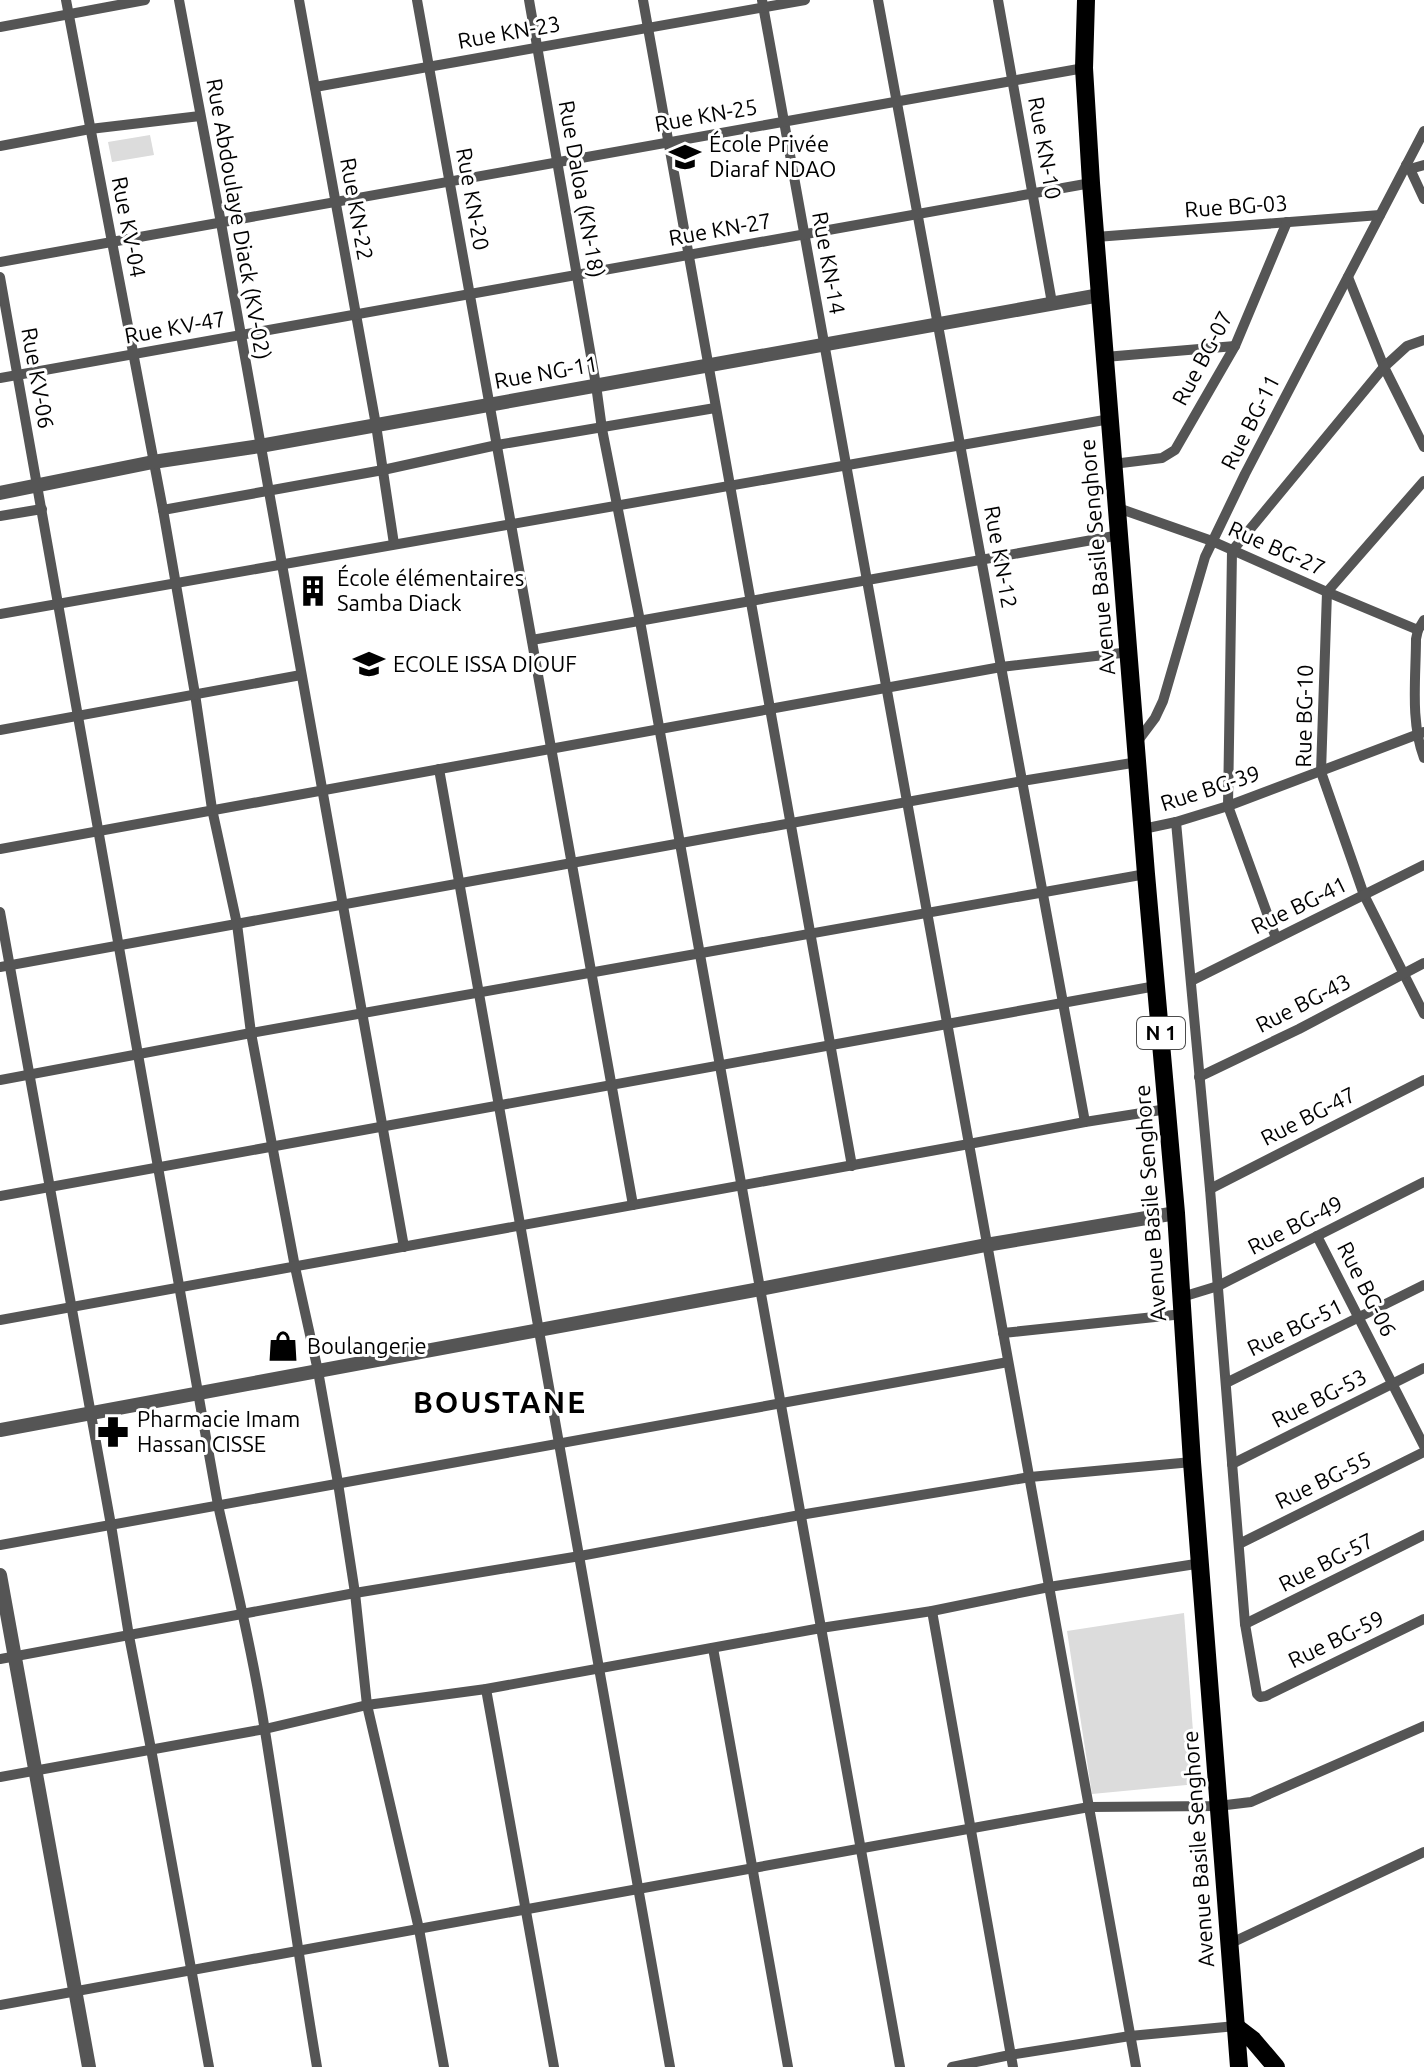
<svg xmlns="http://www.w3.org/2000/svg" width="1424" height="2067" font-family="Ubuntu,sans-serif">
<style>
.green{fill:#dcdcdc}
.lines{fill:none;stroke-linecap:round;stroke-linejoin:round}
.minor{stroke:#555;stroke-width:10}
.tertiary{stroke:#555;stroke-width:14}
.trunk{stroke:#000;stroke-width:18}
.labels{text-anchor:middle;stroke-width:6;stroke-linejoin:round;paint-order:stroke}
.shield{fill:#fff;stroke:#4c4c4c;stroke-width:2}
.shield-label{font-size:20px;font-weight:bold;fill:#000}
.street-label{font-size:22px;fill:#000;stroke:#fff}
.poi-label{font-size:22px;fill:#000;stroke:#fff;text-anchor:start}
.district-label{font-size:30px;font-weight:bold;letter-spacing:2px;fill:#000;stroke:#fff}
</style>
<rect width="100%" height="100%" fill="#fff"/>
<g class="green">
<polygon points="150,135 154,155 112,162 108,142"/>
<polygon points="1184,1613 1197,1784 1092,1794 1067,1631"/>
</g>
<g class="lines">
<g class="minor">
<polyline points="66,0 163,510 195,694 212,809 237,924 251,1033 295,1267 318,1371 338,1483 355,1593 367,1705 419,1929 444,2067"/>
<polyline points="179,0 221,223 404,1247"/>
<polyline points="299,0 376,425 394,544"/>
<polyline points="417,0 633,1205"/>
<polyline points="529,0 596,385 602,429 640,621 900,2067"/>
<polyline points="643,0 852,1166"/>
<polyline points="762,0 1136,2067"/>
<polyline points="878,0 1085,1122"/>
<polyline points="998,0 1052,303"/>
<polyline points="0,27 145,0"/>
<polyline points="315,87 805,0"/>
<polyline points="0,146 90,129 200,116"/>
<polyline points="1406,165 1410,169 1424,199"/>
<polyline points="1410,169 1424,165"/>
<polyline points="1096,237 1380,215"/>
<polyline points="0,262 1084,68"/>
<path d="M0 277 218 1505C235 1580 253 1655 265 1731 283 1843 298 1955 317 2067"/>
<polyline points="1348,277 1384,367 1424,447"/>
<polyline points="1105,357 1235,346"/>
<polyline points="0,378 1091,183"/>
<polyline points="1113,464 1162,458 1175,450 1235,346 1287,222"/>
<polyline points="1424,481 1327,592 1321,772 1364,895 1424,1014"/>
<polyline points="1118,508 1212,541 1327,592 1418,630"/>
<polyline points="163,510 383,470 497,445 715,408"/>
<polyline points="0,516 42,509"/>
<polyline points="0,614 1110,419"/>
<path d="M1424 620 1418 630 1416 639C1416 677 1410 721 1424 758"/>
<polyline points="532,640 1120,535"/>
<polyline points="0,730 301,675"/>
<polyline points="1137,742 1155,718 1163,701 1205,557 1245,474 1424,131"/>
<polyline points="439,769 670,2067"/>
<polyline points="1176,822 1210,1189 1245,1624 1257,1694 1260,1697 1266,1696 1424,1619"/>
<polyline points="1143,829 1176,822 1228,806 1424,732"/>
<polyline points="0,849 1001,667 1130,652"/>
<polyline points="0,912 111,1525 129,1636 151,1749 209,2067"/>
<polyline points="1276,938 1228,806 1232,551 1384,367 1407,346 1424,340"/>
<polyline points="0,967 1022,781 1138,762"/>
<polyline points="1191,981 1424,865"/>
<polyline points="1199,1077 1299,1029 1424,963"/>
<polyline points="0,1080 251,1033 1146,874"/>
<polyline points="1210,1189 1424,1080"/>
<polyline points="0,1196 1156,986"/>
<polyline points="1317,1236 1424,1446"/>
<polyline points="1182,1297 1218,1286 1424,1182"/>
<polyline points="0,1320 969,1144 1085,1122 1167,1109"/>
<polyline points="1003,1333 1183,1314"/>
<polyline points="1226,1383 1424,1285"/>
<polyline points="1232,1464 1424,1368"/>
<polyline points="1239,1544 1424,1452"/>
<polyline points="0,1545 1008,1362"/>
<polyline points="932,1611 1013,2067"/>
<polyline points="1245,1624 1424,1535"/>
<polyline points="713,1648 788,2067"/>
<polyline points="0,1659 355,1593 580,1556 800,1515 1030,1477 1192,1462"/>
<polyline points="486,1689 554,2067"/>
<polyline points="0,1777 265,1729 367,1705 486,1689 821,1628 932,1611 1049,1587 1202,1563"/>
<polyline points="1229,1944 1424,1852"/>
<polyline points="0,2005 1089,1807 1218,1806 1251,1802 1424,1726"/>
<polyline points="952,2067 1010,2055 1130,2036 1236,2026"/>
</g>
<g class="tertiary">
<polyline points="0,493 153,462 260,446 1100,295"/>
<polyline points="0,1430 760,1289 986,1245 1176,1213"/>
<polyline points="0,1575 89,2067"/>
</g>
<g class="trunk">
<polyline points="1086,0 1084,68 1091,183 1146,874 1176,1213 1192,1462 1239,2067"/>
<polyline points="1236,2027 1253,2040 1276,2067"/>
</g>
</g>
<defs>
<symbol id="university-bare" viewBox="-9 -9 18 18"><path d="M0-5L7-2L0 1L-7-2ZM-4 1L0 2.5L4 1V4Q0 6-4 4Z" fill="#000" stroke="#fff" stroke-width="2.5" paint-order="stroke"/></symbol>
<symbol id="building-bare" viewBox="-9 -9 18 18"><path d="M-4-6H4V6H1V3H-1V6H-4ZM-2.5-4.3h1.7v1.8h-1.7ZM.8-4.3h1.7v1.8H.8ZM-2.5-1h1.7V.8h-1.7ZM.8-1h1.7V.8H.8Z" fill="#000" stroke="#fff" stroke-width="2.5" paint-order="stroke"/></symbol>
<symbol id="school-bare" viewBox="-9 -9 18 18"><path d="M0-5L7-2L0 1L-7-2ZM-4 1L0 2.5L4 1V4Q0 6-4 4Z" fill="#000" stroke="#fff" stroke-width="2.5" paint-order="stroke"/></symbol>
<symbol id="shop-bare" viewBox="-9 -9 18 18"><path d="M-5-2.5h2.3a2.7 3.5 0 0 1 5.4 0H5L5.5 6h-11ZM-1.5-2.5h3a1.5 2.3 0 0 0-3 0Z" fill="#000" stroke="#fff" stroke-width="2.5" paint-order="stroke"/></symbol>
<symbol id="pharmacy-bare" viewBox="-9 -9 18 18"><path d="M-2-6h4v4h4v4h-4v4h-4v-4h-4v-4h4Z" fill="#000" stroke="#fff" stroke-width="2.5" paint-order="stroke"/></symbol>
</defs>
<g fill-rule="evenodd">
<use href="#university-bare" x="663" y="135" width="44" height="44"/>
<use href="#building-bare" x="291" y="569" width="44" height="44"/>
<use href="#school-bare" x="347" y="642" width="44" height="44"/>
<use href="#shop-bare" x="261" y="1324" width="44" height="44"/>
<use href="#pharmacy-bare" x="91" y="1410" width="44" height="44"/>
</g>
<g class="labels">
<rect class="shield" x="1137" y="1017" width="48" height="32" rx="6"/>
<g class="shield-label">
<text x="1161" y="1040">N 1</text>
</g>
<g class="street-label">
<text transform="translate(509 32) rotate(-10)" y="8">Rue KN-23</text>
<text transform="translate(706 115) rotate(-10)" y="8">Rue KN-25</text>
<text transform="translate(1045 148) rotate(80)" y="8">Rue KN-10</text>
<text transform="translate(582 189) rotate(80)" y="8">Rue Daloa (KN-18)</text>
<text transform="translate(473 199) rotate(80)" y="8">Rue KN-20</text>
<text transform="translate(1236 206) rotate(-4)" y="8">Rue BG-03</text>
<text transform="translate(357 209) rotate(80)" y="8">Rue KN-22</text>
<text transform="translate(239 219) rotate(80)" y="8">Rue Abdoulaye Diack (KV-02)</text>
<text transform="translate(129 227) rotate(79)" y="8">Rue KV-04</text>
<text transform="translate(720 229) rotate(-10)" y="8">Rue KN-27</text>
<text transform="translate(829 263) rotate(80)" y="8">Rue KN-14</text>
<text transform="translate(175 327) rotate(-10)" y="8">Rue KV-47</text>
<text transform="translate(1202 358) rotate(-62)" y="8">Rue BG-07</text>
<text transform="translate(546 372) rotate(-10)" y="8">Rue NG-11</text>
<text transform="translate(38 378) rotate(80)" y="8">Rue KV-06</text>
<text transform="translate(1250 422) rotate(-63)" y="8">Rue BG-11</text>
<text transform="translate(1277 548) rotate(24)" y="8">Rue BG-27</text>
<text transform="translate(1001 557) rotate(80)" y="8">Rue KN-12</text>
<text transform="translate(1097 557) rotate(-95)" y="8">Avenue Basile Senghore</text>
<text transform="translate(1304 716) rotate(-89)" y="8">Rue BG-10</text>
<text transform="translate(1210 788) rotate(-18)" y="8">Rue BG-39</text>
<text transform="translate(1299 905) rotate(-26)" y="8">Rue BG-41</text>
<text transform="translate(1303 1003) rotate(-27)" y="8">Rue BG-43</text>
<text transform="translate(1308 1116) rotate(-27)" y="8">Rue BG-47</text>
<text transform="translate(1150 1203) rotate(-94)" y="8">Avenue Basile Senghore</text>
<text transform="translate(1295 1225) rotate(-27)" y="8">Rue BG-49</text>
<text transform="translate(1367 1289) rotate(63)" y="8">Rue BG-06</text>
<text transform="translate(1295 1327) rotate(-26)" y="8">Rue BG-51</text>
<text transform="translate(1319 1398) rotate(-27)" y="8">Rue BG-53</text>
<text transform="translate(1323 1480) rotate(-26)" y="8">Rue BG-55</text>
<text transform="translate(1326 1562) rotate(-27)" y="8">Rue BG-57</text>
<text transform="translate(1336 1639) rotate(-26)" y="8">Rue BG-59</text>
<text transform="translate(1198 1849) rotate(-94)" y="8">Avenue Basile Senghore</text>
</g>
<g class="poi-label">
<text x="709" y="152">École Privée<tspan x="709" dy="25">Diaraf NDAO</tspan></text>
<text x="337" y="586">École élémentaires<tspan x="337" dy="25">Samba Diack</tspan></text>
<text x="393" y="672">ECOLE ISSA DIOUF</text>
<text x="307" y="1354">Boulangerie</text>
<text x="137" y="1427">Pharmacie Imam<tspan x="137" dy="25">Hassan CISSE</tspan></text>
</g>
<g class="district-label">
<text x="500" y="1413">BOUSTANE</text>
</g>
</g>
</svg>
